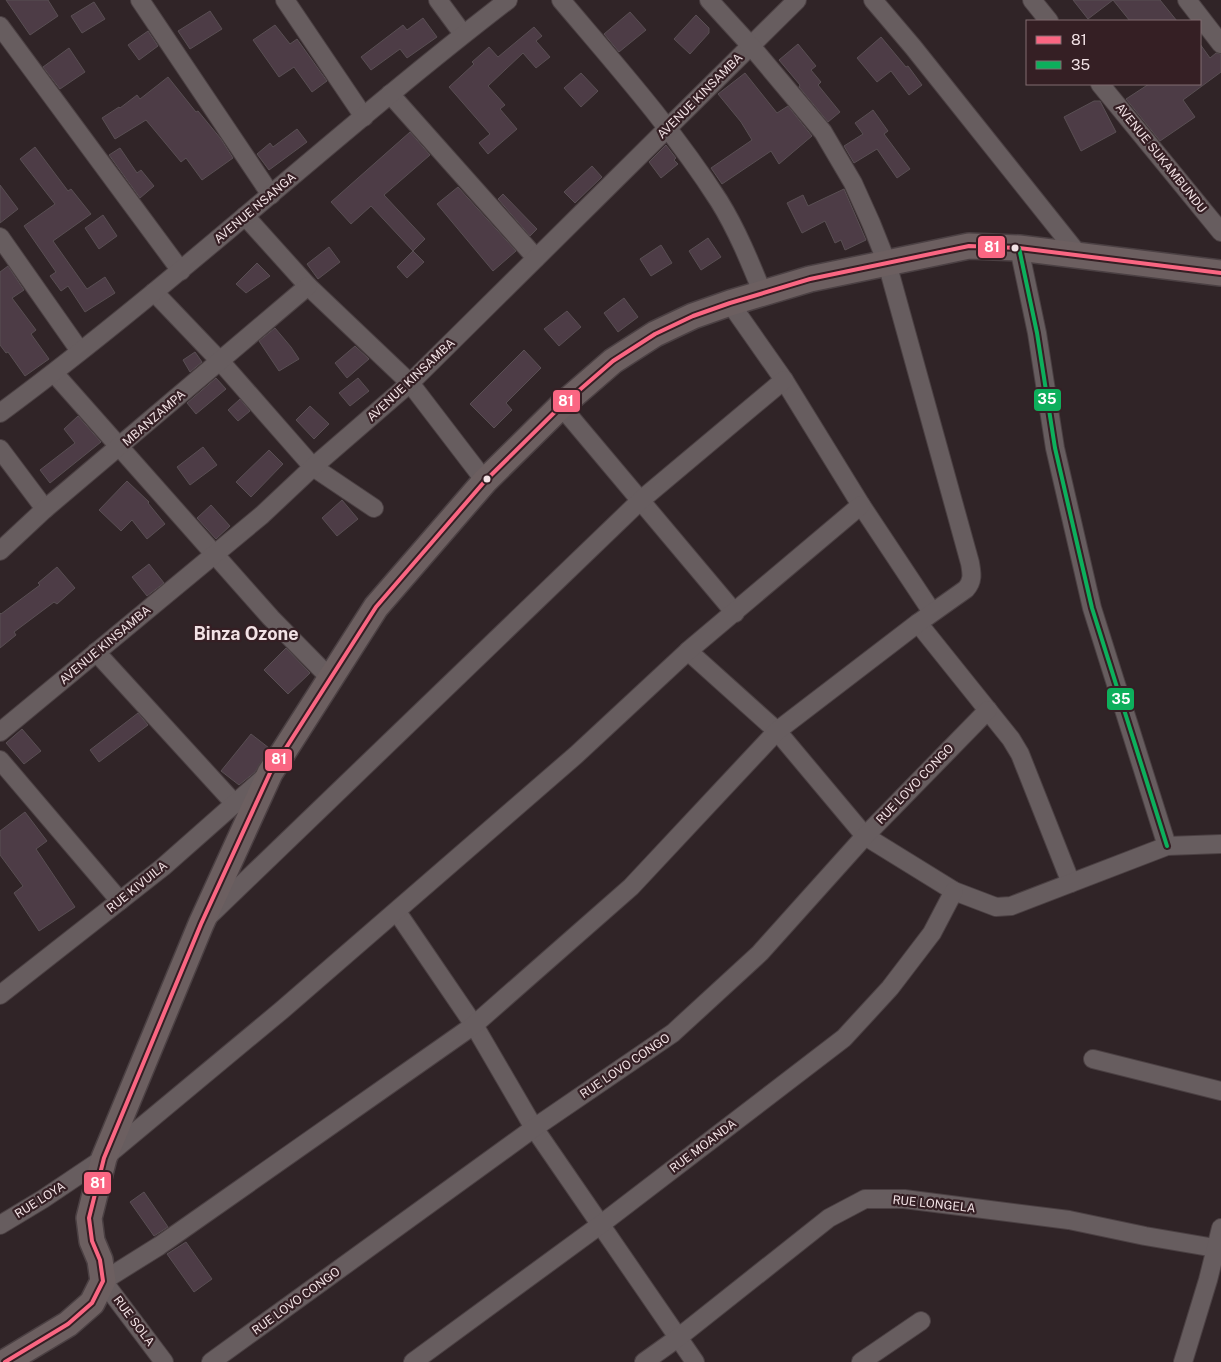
<svg xmlns="http://www.w3.org/2000/svg" width="1221" height="1362" font-family="'Public Sans',sans-serif">
<style>
.building{fill:#4d3c46;stroke:#594f53}
.lines{fill:none;stroke-linecap:round;stroke-linejoin:round}
.street-casing{stroke:#4b4043;stroke-width:20}
.secondary-casing{stroke:#4b4043;stroke-width:28}
.street{stroke:#675d5f;stroke-width:18}
.secondary{stroke:#6c5f60;stroke-width:25}
.bus-1-casing{stroke:#351f24;stroke-width:8}
.bus-2-casing{stroke:#351f24;stroke-width:8}
.bus-1{stroke:#fa6682;stroke-width:4}
.bus-2{stroke:#0daf5c;stroke-width:4}
.bus-dot{fill:#f2e2e5;stroke:#351f24;stroke-width:2}
.labels{text-anchor:middle;stroke-width:4.5;stroke-linejoin:round;paint-order:stroke}
.street-label{font-size:12px;fill:#f2e2e5;stroke:#351f24}
.district-label{font-size:18px;font-weight:bold;fill:#f2e2e5;stroke:#351f24}
.line-badge{stroke:#351f24;stroke-width:2}
.badge-label{font-size:14px;text-anchor:middle;font-weight:bold;fill:#fff}
</style>
<rect width="100%" height="100%" fill="#302427"/>
<g class="building">
<polygon points="6,0 48,0 58,16 30,35"/>
<polygon points="1073,0 1160,0 1177,21 1130,21 1113,0 1088,19"/>
<polygon points="94,2 105,19 82,33 71,16"/>
<polygon points="210,11 222,29 190,49 178,31"/>
<polygon points="630,12 646,30 619,52 604,34"/>
<polygon points="696,15 709,28 709,33 690,54 674,39"/>
<polygon points="423,18 437,37 407,58 400,49 371,70 361,57 403,25 407,30"/>
<polygon points="275,25 290,44 297,39 327,81 312,92 294,67 279,77 253,40"/>
<polygon points="534,27 542,36 536,41 550,57 536,68 523,53 488,86 505,105 500,109 517,129 488,154 479,143 490,134 449,87 474,64 472,62 489,47 498,57"/>
<polygon points="148,31 158,46 139,60 128,45"/>
<polygon points="881,37 906,67 908,66 922,85 909,95 891,71 877,82 857,58"/>
<polygon points="798,44 816,66 811,70 821,82 818,85 840,112 828,122 799,87 800,85 779,60"/>
<polygon points="1200,44 1210,58 1216,53 1221,54 1221,72 1183,100 1195,117 1160,141 1126,99 1149,84 1200,84"/>
<polygon points="69,48 85,72 60,89 43,67"/>
<polygon points="581,73 598,91 581,107 564,88"/>
<polygon points="745,73 777,113 788,106 812,136 779,164 771,151 722,184 711,168 752,140 741,122 718,94"/>
<polygon points="168,77 196,112 198,111 221,139 233,158 202,180 186,158 181,162 146,120 115,139 102,118 119,107 120,108 137,95 140,99"/>
<polygon points="1094,101 1100,101 1116,132 1081,151 1064,117"/>
<polygon points="873,110 888,131 884,134 910,169 897,178 877,149 854,163 844,146 863,134 855,123"/>
<polygon points="297,129 307,142 269,170 257,154 270,143 273,147"/>
<polygon points="410,132 430,155 384,195 425,239 413,251 371,206 351,224 331,202"/>
<polygon points="666,145 676,158 674,160 678,164 661,178 649,162"/>
<polygon points="35,147 68,191 71,189 91,214 53,241 87,289 105,277 115,293 85,312 68,286 61,291 50,276 56,272 24,226 55,204 20,159"/>
<polygon points="120,148 137,173 141,170 154,186 140,198 109,155"/>
<polygon points="592,166 602,177 575,203 564,192"/>
<polygon points="0,185 18,209 0,223"/>
<polygon points="458,187 516,251 493,271 437,204"/>
<polygon points="844,189 866,240 845,250 841,240 835,243 825,221 802,233 787,203 803,195 808,206"/>
<polygon points="503,194 537,229 530,236 498,199"/>
<polygon points="103,215 117,236 99,249 85,228"/>
<polygon points="708,238 721,257 701,270 689,251"/>
<polygon points="661,245 672,263 651,276 640,259"/>
<polygon points="329,247 340,262 318,279 307,264"/>
<polygon points="413,251 424,262 407,278 397,267"/>
<polygon points="257,263 270,276 246,293 236,284"/>
<polygon points="8,266 24,290 12,298 36,330 31,334 49,359 25,376 8,352 6,353 0,345 0,272"/>
<polygon points="624,298 638,317 618,332 604,313"/>
<polygon points="567,311 581,327 559,346 544,329"/>
<polygon points="275,328 291,347 299,359 279,371 259,341"/>
<polygon points="355,346 369,359 347,378 335,363"/>
<polygon points="524,350 541,368 506,403 512,410 494,428 470,404"/>
<polygon points="195,352 202,362 190,372 183,360"/>
<polygon points="216,378 226,389 196,414 187,403"/>
<polygon points="358,378 369,391 350,406 339,393"/>
<polygon points="240,399 250,411 238,421 228,410"/>
<polygon points="310,406 329,424 314,439 296,420"/>
<polygon points="78,416 101,442 50,483 40,470 75,443 64,429"/>
<polygon points="203,447 217,465 190,485 177,467"/>
<polygon points="269,450 283,464 251,497 236,482"/>
<polygon points="127,481 149,502 148,503 165,524 147,539 132,520 121,531 99,510"/>
<polygon points="342,500 358,519 337,536 322,518"/>
<polygon points="211,505 230,526 216,539 197,518"/>
<polygon points="149,564 164,583 147,596 132,577"/>
<polygon points="57,567 75,588 57,604 54,602 14,632 16,635 0,648 0,613 1,614 40,585 38,583"/>
<polygon points="286,648 310,673 288,694 264,670"/>
<polygon points="138,713 148,725 99,762 90,750"/>
<polygon points="22,729 41,751 24,764 6,743"/>
<polygon points="251,734 269,748 255,772 239,785 221,771"/>
<polygon points="25,812 47,841 36,849 75,907 39,931 14,893 23,886 0,855 0,831"/>
<polygon points="144,1192 168,1227 154,1236 130,1202"/>
<polygon points="186,1242 212,1279 194,1292 167,1254"/>
</g>
<g class="lines">
<defs>
<g id="street">
<polyline points="140,0 271,195"/>
<polyline points="285,0 364,117"/>
<polyline points="438,0 463,34"/>
<path d="M561 0C616 65 673 129 719 201 737 230 750 262 763 294"/>
<polyline points="873,0 913,47 1079,255"/>
<polyline points="1032,0 1049,21"/>
<polyline points="1187,0 1221,44"/>
<polyline points="0,26 181,271"/>
<polyline points="1100,84 1221,232"/>
<polyline points="390,94 536,258"/>
<polyline points="245,216 308,286 410,383 485,481"/>
<polyline points="0,237 80,351"/>
<polyline points="1019,248 1037,333 1055,448 1092,608 1167,846"/>
<polyline points="154,292 220,361 313,467 374,508"/>
<polyline points="730,303 784,380 861,505 932,612"/>
<polyline points="54,373 271,618 330,678"/>
<polyline points="561,406 735,613"/>
<path d="M0 413C176 283 335 133 508 0"/>
<polyline points="0,449 45,509"/>
<polyline points="0,551 45,509 308,286"/>
<polyline points="918,623 1011,739 1020,754 1071,883"/>
<polyline points="688,651 777,731 865,836 954,891 996,907 1011,906 1167,846 1221,844"/>
<polyline points="96,652 235,804"/>
<polyline points="0,732 262,515 313,467 410,383 797,0"/>
<polyline points="0,760 120,901"/>
<polyline points="397,912 474,1025 534,1128 695,1362"/>
<polyline points="209,916 641,500 784,380"/>
<polyline points="0,995 163,867 266,776"/>
<polyline points="1093,1059 1221,1091"/>
<polyline points="0,1225 43,1199 104,1158 282,1010 576,755 688,651 861,505"/>
<path d="M164 1362 103 1281 159 1246 474 1025 631 887 777 731 918 623 966 589C973 581 972 574 970 563L887 263 871 223 853 183 823 132 751 46 709 0"/>
<polyline points="211,1362 534,1128 673,1033 760,953 865,836 988,710"/>
<polyline points="413,1362 600,1225 844,1038 890,988 932,933 954,891"/>
<polyline points="644,1362 679,1337 829,1218 865,1199 904,1199 1069,1220 1145,1236 1215,1248"/>
<polyline points="861,1362 921,1321"/>
<polyline points="1183,1362 1208,1280 1221,1228"/>
</g>
<polyline id="secondary" points="5,1362 68,1324 92,1303 103,1281 100,1260 92,1241 89,1218 104,1158 201,924 270,773 376,607 485,481 561,406 613,361 655,334 693,316 730,303 810,279 969,246 1019,248 1221,273"/>
</defs>
<use href="#street" class="street-casing"/>
<use href="#secondary" class="secondary-casing"/>
<use href="#street" class="street"/>
<use href="#secondary" class="secondary"/>
<defs>
<polyline id="bus-1" points="5,1362 68,1324 92,1303 103,1281 100,1260 92,1241 89,1218 104,1158 201,924 270,773 376,607 485,481 561,406 613,361 655,334 693,316 730,303 810,279 969,246 1019,248 1221,273"/>
<polyline id="bus-2" points="1019,248 1037,333 1055,448 1092,608 1167,846"/>
</defs>
<use href="#bus-1" class="bus-1-casing"/>
<use href="#bus-2" class="bus-2-casing"/>
<use href="#bus-1" class="bus-1"/>
<use href="#bus-2" class="bus-2"/>
</g>
<g class="bus-dot">
<circle cx="1015" cy="248" r="4.5"/>
<circle cx="487" cy="479" r="4.5"/>
</g>
<g class="labels">
<g class="street-label">
<text transform="translate(700 96) rotate(-45)" y="4">AVENUE KINSAMBA</text>
<text transform="translate(1161 158) rotate(51)" y="4">AVENUE SUKAMBUNDU</text>
<text transform="translate(255 208) rotate(-40)" y="4">AVENUE NSANGA</text>
<text transform="translate(411 380) rotate(-43)" y="4">AVENUE KINSAMBA</text>
<text transform="translate(154 418) rotate(-41)" y="4">MBANZAMPA</text>
<text transform="translate(105 645) rotate(-40)" y="4">AVENUE KINSAMBA</text>
<text transform="translate(915 784) rotate(-46)" y="4">RUE LOVO CONGO</text>
<text transform="translate(137 887) rotate(-39)" y="4">RUE KIVUILA</text>
<text transform="translate(625 1066) rotate(-34)" y="4">RUE LOVO CONGO</text>
<text transform="translate(703 1146) rotate(-37)" y="4">RUE MOANDA</text>
<text transform="translate(40 1200) rotate(-32)" y="4">RUE LOYA</text>
<text transform="translate(934 1204) rotate(6)" y="4">RUE LONGELA</text>
<text transform="translate(296 1301) rotate(-36)" y="4">RUE LOVO CONGO</text>
<text transform="translate(134 1321) rotate(53)" y="4">RUE SOLA</text>
</g>
<g class="district-label">
<text x="246" y="640">Binza Ozone</text>
</g>
</g>
<g class="line-badge">
<rect x="977" y="235" width="29" height="24" rx="5" fill="#fa6682"/>
<rect x="1033" y="388" width="29" height="24" rx="5" fill="#0daf5c"/>
<rect x="552" y="389" width="29" height="24" rx="5" fill="#fa6682"/>
<rect x="1106" y="687" width="29" height="24" rx="5" fill="#0daf5c"/>
<rect x="264" y="748" width="29" height="24" rx="5" fill="#fa6682"/>
<rect x="83" y="1171" width="29" height="24" rx="5" fill="#fa6682"/>
</g>
<g class="badge-label">
<text x="992" y="252">81</text>
<text x="1047" y="404">35</text>
<text x="566" y="406">81</text>
<text x="1121" y="704">35</text>
<text x="279" y="764">81</text>
<text x="98" y="1188">81</text>
</g>
<rect x="1026" y="20" width="175" height="65" fill="#351f24" stroke="#816d71"/>
<rect x="1036" y="36" width="25" height="8" fill="#fa6682" stroke="#816d71"/>
<text x="1071" y="45" font-size="15" fill="#f2e2e5">81</text>
<rect x="1036" y="61" width="25" height="8" fill="#0daf5c" stroke="#816d71"/>
<text x="1071" y="70" font-size="15" fill="#f2e2e5">35</text>
</svg>
